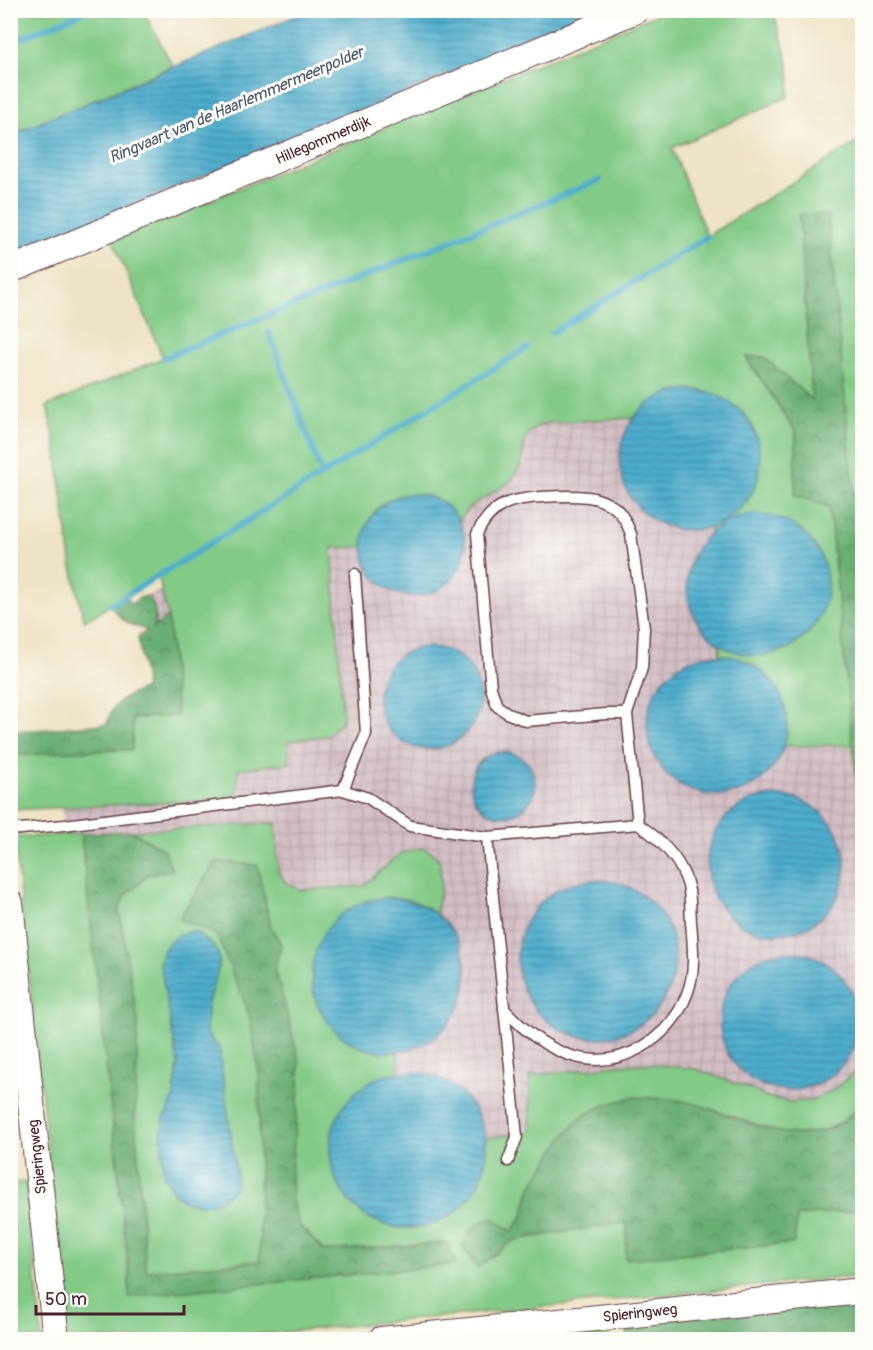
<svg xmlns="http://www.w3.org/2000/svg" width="873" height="1350" font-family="Pangolin,sans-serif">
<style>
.industrial{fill:url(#industrial-grid)}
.green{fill:#82ca86;stroke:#667458;stroke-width:1.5;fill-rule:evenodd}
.forest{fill:url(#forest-crowns);stroke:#5a664f;stroke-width:1.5}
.water{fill:url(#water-rules);stroke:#4c667c;stroke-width:1.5}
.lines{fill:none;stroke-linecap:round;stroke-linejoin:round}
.stream{stroke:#4dadcc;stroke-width:6}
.service-casing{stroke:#633c42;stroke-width:13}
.tertiary-casing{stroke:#633c42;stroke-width:28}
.service{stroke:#fff;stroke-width:10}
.tertiary{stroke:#fff;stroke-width:26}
.labels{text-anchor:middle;stroke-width:6;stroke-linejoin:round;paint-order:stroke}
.street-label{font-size:15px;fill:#4a1f2b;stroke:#fdfcf7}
.water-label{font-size:16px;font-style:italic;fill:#4b586b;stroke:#fdfcf7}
</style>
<defs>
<pattern id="industrial-grid" width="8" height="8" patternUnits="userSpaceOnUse" patternTransform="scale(1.5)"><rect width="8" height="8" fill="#d2bec4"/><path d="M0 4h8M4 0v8" fill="none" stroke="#b6a3a9"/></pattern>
<pattern id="forest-crowns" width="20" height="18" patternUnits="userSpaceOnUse" patternTransform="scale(1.5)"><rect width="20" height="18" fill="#69ae73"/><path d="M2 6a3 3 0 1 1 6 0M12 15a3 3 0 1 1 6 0" fill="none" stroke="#588d5f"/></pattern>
<pattern id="water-rules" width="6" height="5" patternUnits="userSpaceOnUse" patternTransform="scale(1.5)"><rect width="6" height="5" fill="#4dadcc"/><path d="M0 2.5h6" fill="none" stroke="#428ca6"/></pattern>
</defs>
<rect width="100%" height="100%" fill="#fdfcf7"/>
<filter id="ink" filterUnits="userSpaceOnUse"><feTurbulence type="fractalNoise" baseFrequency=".0167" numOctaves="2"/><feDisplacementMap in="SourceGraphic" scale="12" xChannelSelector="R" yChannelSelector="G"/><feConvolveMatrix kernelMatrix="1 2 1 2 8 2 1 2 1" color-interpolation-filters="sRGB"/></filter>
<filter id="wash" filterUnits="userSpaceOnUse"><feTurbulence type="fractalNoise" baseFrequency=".008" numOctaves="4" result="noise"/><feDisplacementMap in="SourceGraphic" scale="24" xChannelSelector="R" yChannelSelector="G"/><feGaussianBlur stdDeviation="1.35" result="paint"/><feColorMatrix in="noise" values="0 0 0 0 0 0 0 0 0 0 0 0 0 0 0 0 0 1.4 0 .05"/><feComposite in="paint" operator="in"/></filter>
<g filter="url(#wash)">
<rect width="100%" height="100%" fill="#eee3c5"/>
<polygon class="industrial" points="812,202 862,733 862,1258 104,1324 59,767 152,761 142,600"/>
<g class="green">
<polygon points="10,11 143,11 173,66 11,135"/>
<path d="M665 11H773C780 37 795 70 788 97L672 148 707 236 862 139V579L827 215 799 216 812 401 764 357 746 358 796 432 795 495 829 507 853 745 784 746C794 701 766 660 720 655L719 644C755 664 799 655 819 618L781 520C756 511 731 518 710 533V527C733 518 749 503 756 479 762 456 760 427 740 410 736 407 729 404 724 401 719 398 714 394 708 392 682 383 651 399 633 418L548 423C512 433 532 455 513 478 500 492 484 496 470 507 465 510 462 517 459 522 430 476 363 491 363 547L332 548 343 719 329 735 288 741 290 763 238 769 237 799 11 810 10 756 72 751 132 750 133 718 177 716 168 617 158 575 85 621 82 613 71 562 55 441 47 406 163 358 113 241Z"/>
<path d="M276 823 278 872 286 883 300 890 363 886 401 853 422 848 432 852 440 862 441 888 436 914C363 857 267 961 335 1030 351 1047 374 1054 398 1052L399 1072 372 1080 351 1097 339 1186 356 1208 485 1166 486 1138 531 1132 529 1076 617 1065 650 1064 696 1069 751 1089 767 1097 790 1102 812 1100 833 1090 862 1066V1103L843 1122 826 1130 805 1135 777 1132 706 1107 549 1162 531 1187 523 1216 512 1232 477 1267 514 1240 627 1222 626 1259 794 1243 797 1216 862 1210V1276L211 1339H68L14 837 81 834 129 1272V1297L447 1243 324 1251 299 1225 292 1202 291 1173 299 1088V1061L280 987 274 970 281 945 271 927 257 865 216 862 179 919 217 935 249 1013 259 1073 260 1261 146 1271 135 1118 138 1021 119 911C125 887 136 892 146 875L172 870 164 850 131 831ZM160 963 212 989 207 1006 206 1033 219 1048 205 1204 186 1202 174 1193 164 1176 161 1136 164 1119 174 1098 178 1063Z"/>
<polygon points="26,1182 42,1339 11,1339 11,1183"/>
<polygon points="609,1332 610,1339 517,1339"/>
</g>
<g class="forest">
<polygon points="799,215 828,215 862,579 862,835 829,507 795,495 796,432 746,357 764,357 812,400"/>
<path d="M126 595 129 603H133L140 598 147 596C156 606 156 613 155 626L168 617 177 716 133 718 132 750 72 751 11 756V732L107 724C111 703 127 695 146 688L138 637 148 630C131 627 120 620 111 605Z"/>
<path d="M131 831 164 850 172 870 146 875C136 892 125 887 119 911L138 1021 135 1118 146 1271 260 1261 259 1073 249 1013 217 935 179 919 215 862 257 865 271 927 281 945 274 971 280 987 299 1061V1088L291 1173 292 1202 299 1225 324 1251 447 1243 456 1264 129 1297V1272L81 834Z"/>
<path d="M632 1097C649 1098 666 1097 683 1101 734 1111 791 1155 842 1122 850 1117 856 1109 862 1103V1210L797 1216 794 1243 626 1259 627 1222 514 1240 477 1268 462 1246 470 1230 491 1217 512 1231 523 1216 531 1187 564 1136 581 1117 602 1106Z"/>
<polygon points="862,1302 862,1339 628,1339 625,1322"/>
</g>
<g class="water">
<polygon points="307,11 602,11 11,256 11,135"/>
<circle cx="690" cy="460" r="70"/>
<circle cx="414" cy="545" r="51"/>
<circle cx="757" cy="585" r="70"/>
<circle cx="429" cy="698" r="51"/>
<circle cx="717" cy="725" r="70"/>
<circle cx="503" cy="784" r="32"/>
<circle cx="776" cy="865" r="69"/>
<circle cx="596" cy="959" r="79"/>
<circle cx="389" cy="975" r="77"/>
<path d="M194 931C236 958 215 966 208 1004 206 1013 207 1023 206 1033L219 1048 237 1179 234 1189 219 1201 205 1204 186 1202 174 1193 164 1176 161 1136 164 1119 174 1098 178 1063 160 963C163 944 176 933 194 931Z"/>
<circle cx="789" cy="1021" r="69"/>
<circle cx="408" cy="1150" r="78"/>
</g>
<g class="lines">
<g class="stream">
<polyline points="10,43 88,10"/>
<polyline points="269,333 322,474"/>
<polyline points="552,333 707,237"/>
<polyline points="164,358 600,180"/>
<polyline points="111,605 527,348"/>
</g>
</g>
</g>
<g filter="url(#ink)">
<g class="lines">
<defs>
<g id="service">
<polyline points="343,790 366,734 355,574"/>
<path d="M10 830 64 825 343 790 368 798 410 826 487 837 638 824 627 714 642 668 644 628 631 534C627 524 623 514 614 507 606 502 597 498 588 497 570 495 521 496 505 504 492 510 483 521 477 534L491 688 497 706 509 714 526 721 606 714H627"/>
<polyline points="487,837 517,1137 508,1161"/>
<path d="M504 1009C542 1050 591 1078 644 1046 663 1034 679 1016 687 994 696 972 693 946 691 922 690 911 691 897 688 886 681 859 660 839 638 824"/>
</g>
<g id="tertiary">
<polyline points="10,270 636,10"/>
<polyline points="10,903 56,1340"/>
<polyline points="381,1340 862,1291"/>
</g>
</defs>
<use href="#service" class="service-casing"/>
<use href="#tertiary" class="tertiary-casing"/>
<use href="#service" class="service"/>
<use href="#tertiary" class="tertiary"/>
</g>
</g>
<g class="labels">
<g class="street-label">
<text transform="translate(323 140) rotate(-23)" y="5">Hillegommerdijk</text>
<text transform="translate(37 1157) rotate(-96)" y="5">Spieringweg</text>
<text transform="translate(640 1313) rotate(-6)" y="5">Spieringweg</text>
</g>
<g class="water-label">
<text transform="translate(236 104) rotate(-23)" y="6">Ringvaart van de Haarlemmermeerpolder</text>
</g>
</g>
<rect width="873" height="1350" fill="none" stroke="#fdfcf7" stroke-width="36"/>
<path d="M36 1305v9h148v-9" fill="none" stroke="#4a1f2b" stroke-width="3"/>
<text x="45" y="1305" font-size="18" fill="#4a1f2b" stroke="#fdfcf7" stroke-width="4.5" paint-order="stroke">50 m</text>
</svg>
